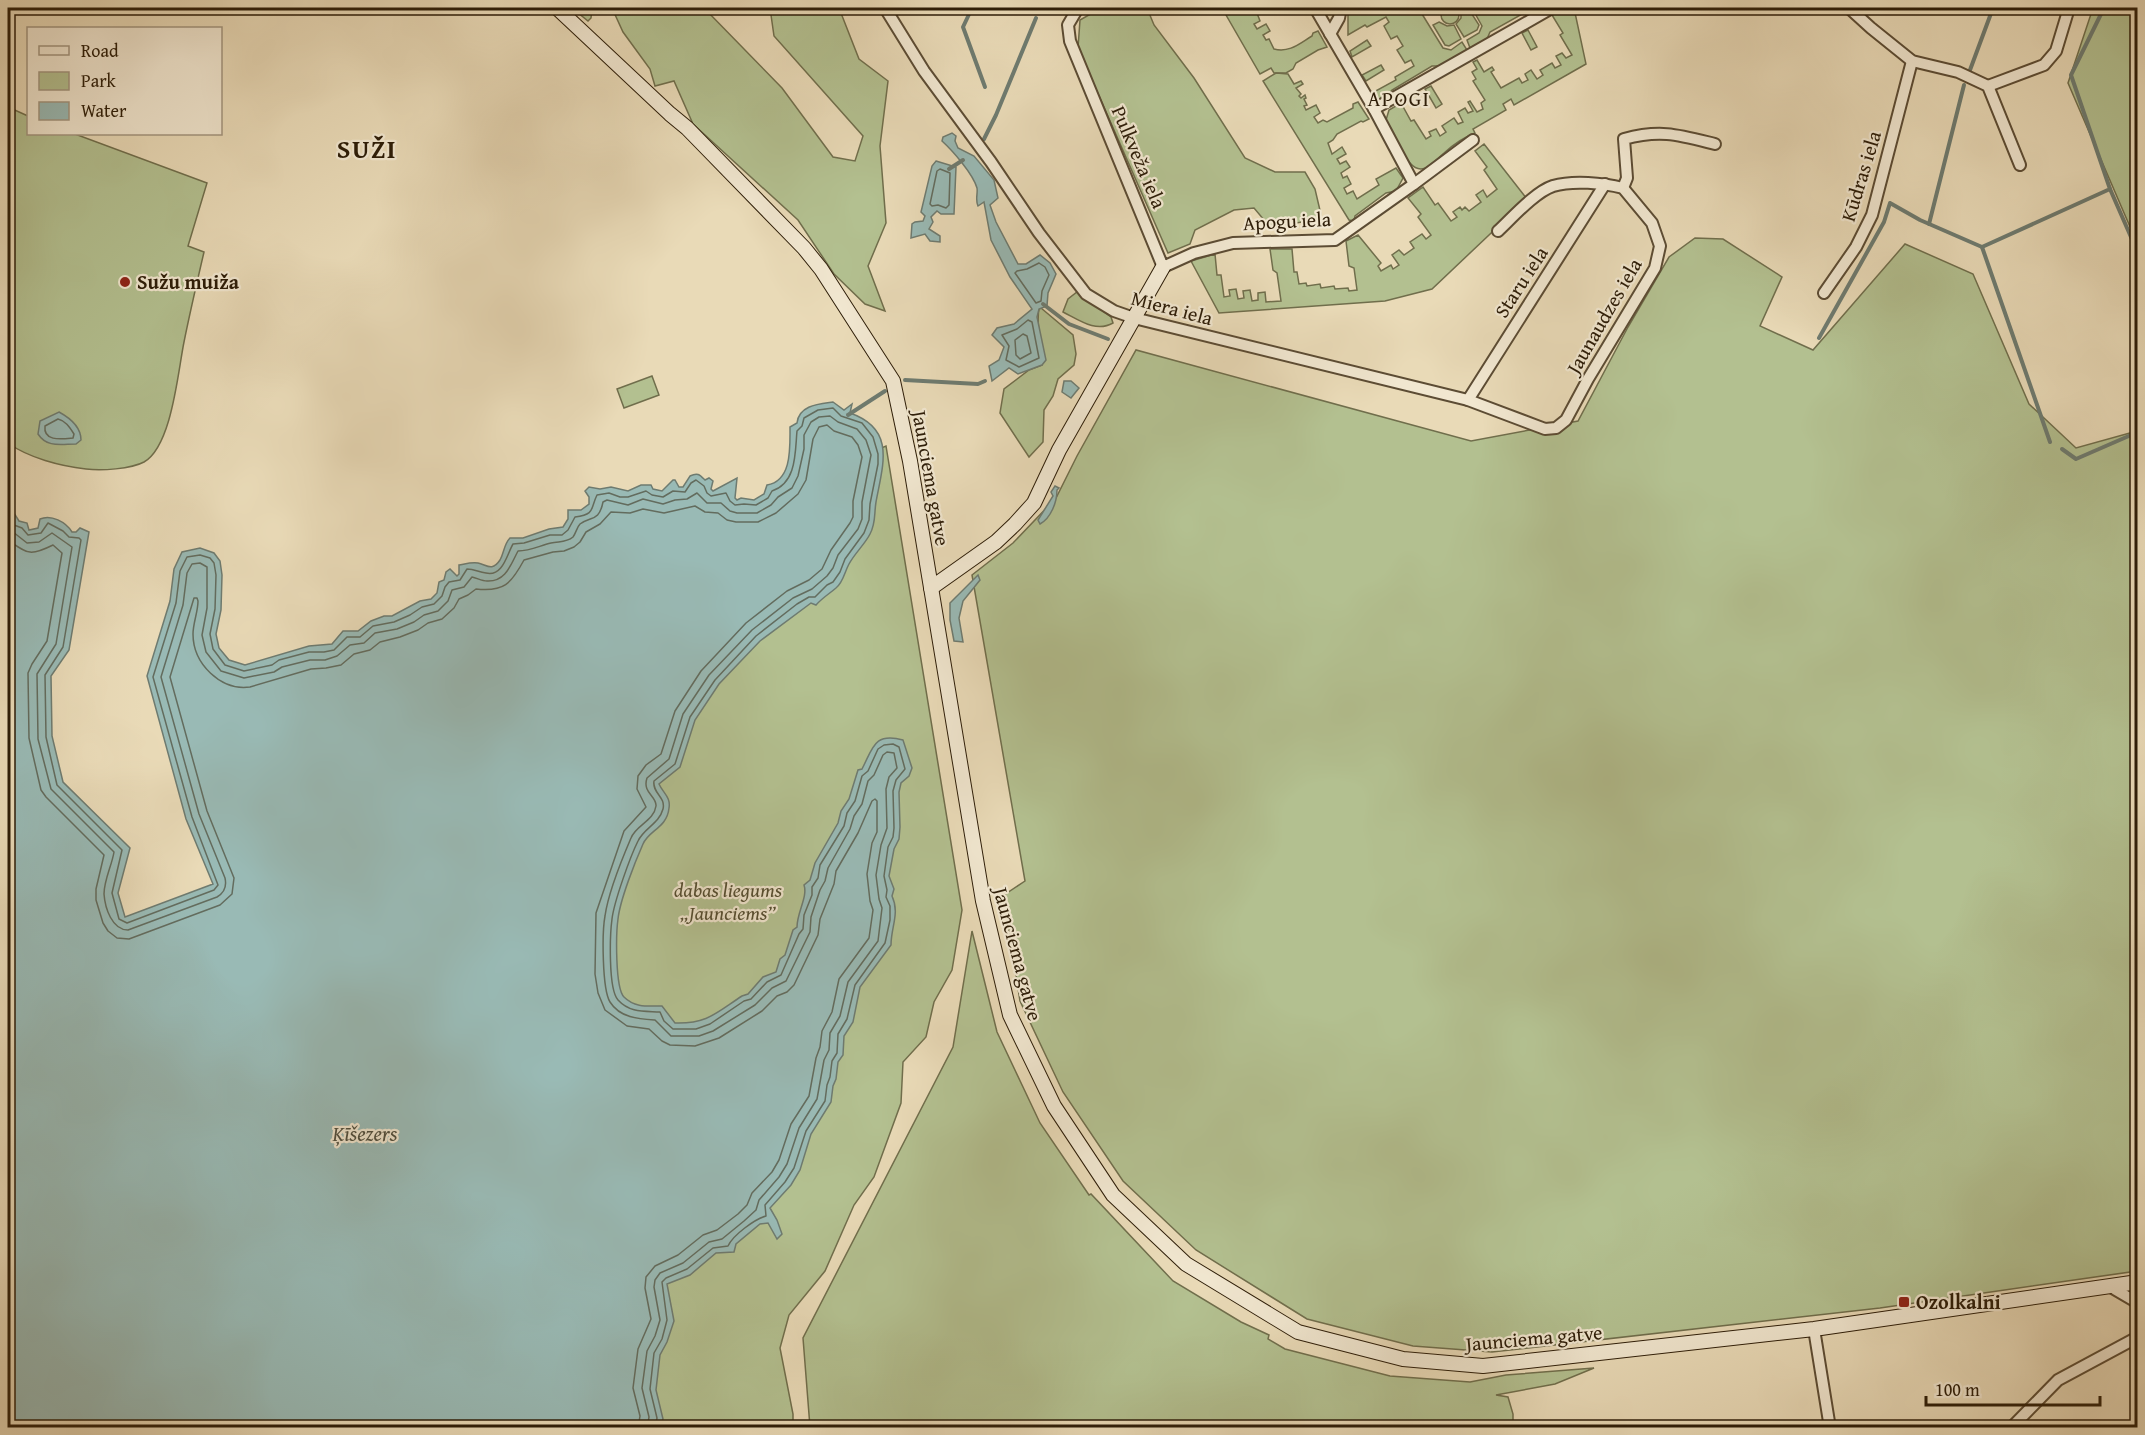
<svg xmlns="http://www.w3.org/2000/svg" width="2145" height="1435" font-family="'Gentium Book Plus',serif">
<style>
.green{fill:#b3c090;stroke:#706e4c;stroke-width:1.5}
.water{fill:#99bab5;stroke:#6e7b70;stroke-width:1.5}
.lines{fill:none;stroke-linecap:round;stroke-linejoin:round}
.shore{stroke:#636c5e;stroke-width:1.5}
.stream{stroke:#6e7b70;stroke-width:4}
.street-casing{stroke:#5c4c34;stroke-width:14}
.secondary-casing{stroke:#2d1d08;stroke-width:16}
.street{stroke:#f1e7d0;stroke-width:10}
.secondary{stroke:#f1e7d0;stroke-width:14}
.poi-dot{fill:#8f2418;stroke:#f1e7d0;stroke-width:2}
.labels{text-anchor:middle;stroke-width:4.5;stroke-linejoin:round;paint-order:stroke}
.street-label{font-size:20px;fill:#2d1d08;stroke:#f1e7d0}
.poi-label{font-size:20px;font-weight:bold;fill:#2d1d08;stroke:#f1e7d0;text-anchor:start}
.park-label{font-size:20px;font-style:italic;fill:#554e31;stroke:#f1e7d0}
.neighbourhood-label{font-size:21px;letter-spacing:1.5px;fill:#2d1d08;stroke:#f1e7d0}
.water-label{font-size:21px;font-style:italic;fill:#4d4c3c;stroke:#f1e7d0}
.district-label{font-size:26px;font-weight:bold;letter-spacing:1.5px;fill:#2d1d08;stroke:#f1e7d0}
</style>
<rect width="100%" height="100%" fill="#e9dab7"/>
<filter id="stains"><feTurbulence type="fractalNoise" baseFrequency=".00333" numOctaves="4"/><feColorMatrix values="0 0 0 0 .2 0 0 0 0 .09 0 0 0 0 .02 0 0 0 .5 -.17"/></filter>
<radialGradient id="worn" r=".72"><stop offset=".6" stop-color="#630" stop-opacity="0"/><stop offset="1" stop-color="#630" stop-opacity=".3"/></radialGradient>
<g class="green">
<circle cx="1450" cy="15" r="9"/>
<polygon points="572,8 592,8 591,18 588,21"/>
<polygon points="612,8 704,8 782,88 833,157 855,161 863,136 774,36 770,8 839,8 859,59 888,81 880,146 886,223 868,266 885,311 865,304 834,274 798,220 693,124 674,81 655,86 650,69 623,32"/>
<polygon points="1101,8 1147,8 1154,25 1194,78 1245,158 1275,172 1305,172 1315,189 1322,219 1270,227 1254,208 1234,210 1195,230 1190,244 1168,253 1078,48 1080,20"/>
<path d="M1222 8H1267L1257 13 1260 21 1254 24 1257 29 1266 24 1270 31 1263 35 1266 40 1269 39 1274 49C1290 53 1300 43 1312 36L1313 33 1318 31 1327 47 1318 50 1296 63 1293 69 1286 73H1274L1271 68 1260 74Z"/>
<polygon points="1348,8 1423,8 1422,14 1443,48 1451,50 1462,42 1467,50 1440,66 1432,66 1392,90 1388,95 1377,100 1372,93 1396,80 1395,77 1414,66 1411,60 1405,63 1397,50 1403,46 1397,36 1391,39 1384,26 1389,22 1386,17 1367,27 1365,25 1348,35"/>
<polygon points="1464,8 1468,8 1479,25 1477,30 1464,37 1456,24 1461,18 1461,9"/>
<polygon points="1472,8 1508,8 1510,11 1515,8 1533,8 1490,32 1487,39 1470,48 1467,40 1479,33 1482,26"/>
<path d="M1565 8H1574L1586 64 1514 105 1511 99 1503 104 1506 110 1473 129 1475 133C1464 137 1453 145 1444 153 1434 161 1423 178 1410 163 1401 153 1395 138 1388 127L1386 120 1389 110 1401 103 1411 121 1414 120 1426 139 1431 136 1429 132 1436 129 1440 136 1446 132 1442 126 1454 118 1458 124 1463 122 1458 112 1465 108 1468 113 1473 111 1468 102 1470 101 1477 112 1483 109 1481 103 1485 100 1473 81 1476 79 1472 72 1477 69 1473 62 1477 60 1484 72 1492 67 1494 70 1491 72 1501 88 1519 78 1522 83 1528 80 1525 74 1531 70 1537 79 1543 75 1540 70 1552 63 1555 68 1561 65 1556 56 1562 53 1566 58 1572 55 1560 35 1563 33 1552 15Z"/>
<polygon points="2093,8 2137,8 2137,243 2068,83"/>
<polygon points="1439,22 1447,26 1454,25 1461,39 1449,46 1445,45 1433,25"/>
<polygon points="1528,30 1537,47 1531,50 1522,33"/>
<polygon points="1367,40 1371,46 1352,57 1350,51"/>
<polygon points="1381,65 1384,70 1366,81 1362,75"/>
<polygon points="1276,73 1288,74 1294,84 1301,81 1303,84 1296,88 1301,94 1299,96 1301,98 1305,95 1306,98 1304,99 1307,105 1304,106 1306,110 1316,105 1320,113 1314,117 1318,123 1323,120 1327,122 1353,108 1353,104 1358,102 1369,119 1363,122 1361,121 1337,134 1333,140 1328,143 1332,154 1342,147 1346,154 1337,159 1340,164 1346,161 1350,167 1341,173 1343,178 1347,176 1351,184 1344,188 1347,194 1353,191 1357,199 1379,185 1376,179 1396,168 1403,178 1396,191 1386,193 1355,216 1354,221 1349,220 1263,81"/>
<polygon points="1431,86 1442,104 1436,108 1425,89"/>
<path d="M8 107 28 116V134H75L207 183 188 246 204 252C197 282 190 312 184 342 178 371 172 446 144 462 131 469 101 471 86 469 60 466 29 458 8 443Z"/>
<polygon points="1484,144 1527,199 1432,289 1385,301 1219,313 1191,261 1215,254 1217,275 1221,275 1224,297 1230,296 1229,290 1236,289 1238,299 1244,298 1243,291 1250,290 1252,301 1258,300 1258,293 1265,292 1266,302 1281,301 1277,273 1273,270 1270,249 1292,249 1294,272 1297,272 1299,284 1306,283 1307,286 1320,284 1321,288 1334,286 1335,289 1348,288 1349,291 1357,290 1354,268 1349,266 1346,241 1358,235 1381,263 1378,266 1381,271 1391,265 1393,269 1399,265 1392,255 1399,250 1404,255 1414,248 1410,242 1422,234 1426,239 1431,235 1418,217 1421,214 1408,198 1423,187 1435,205 1438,203 1451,221 1457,217 1453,212 1460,207 1462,210 1465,207 1469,211 1481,202 1476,195 1483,190 1487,197 1497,189 1484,170 1487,167 1475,151"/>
<polygon points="1695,238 1723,239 1782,277 1760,326 1813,350 1905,244 1973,274 2029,404 2076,448 2137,431 2137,1271 1880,1308 1492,1352 1413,1346 1307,1319 1196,1250 1123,1181 1063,1092 1020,1001 1008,924 1001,897 1025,881 972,575 1013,543 1056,498 1077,456 1136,350 1471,441 1578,421 1628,327 1669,257"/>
<path d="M1077 292 1111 317 1113 323C1096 333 1079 320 1063 312L1068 299Z"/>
<path d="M1041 308 1073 335 1076 354 1074 365 1058 379 1053 396 1044 410 1043 442 1029 457 1000 413 1004 389 1029 370 1042 365C1041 351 1036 321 1039 309Z"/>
<polygon points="652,376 659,395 624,408 617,389"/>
<polygon points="886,446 962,910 952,970 934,1002 926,1037 903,1062 901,1103 874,1177 854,1205 825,1271 789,1315 780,1348 793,1414 793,1427 538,1427 492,923 843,464"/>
<polygon points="972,931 997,1032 1040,1123 1089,1195 1091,1194 1173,1281 1241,1322 1269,1335 1268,1339 1285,1349 1390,1376 1470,1382 1506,1375 1594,1368 1555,1384 1496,1395 1508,1397 1513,1414 1513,1427 810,1427 803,1338 953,1047"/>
</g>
<g class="water">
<path d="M952 133 956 136 955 141 958 148 974 156 994 180 998 198 990 205 996 222 1018 264H1026L1040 255 1050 263 1056 274 1048 293 1047 306 1039 309 1037 317 1046 360 1042 365 1018 374 1009 368 992 381 989 366 999 360 1004 347 992 335 997 328 1014 324 1032 309 1010 277 991 240 984 202 978 206C975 199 978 194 977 188 973 174 953 151 942 141L943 137Z"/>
<polygon points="936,161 956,167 954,214 941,214 937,211 931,217 933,222 929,229 940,236 940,242 930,241 925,234 911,238 912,224 915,222 923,221 925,216 921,212 932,166"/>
<polygon points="1064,381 1071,381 1079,388 1071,398 1062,392"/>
<path d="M833 402 844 410 852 404 850 413C896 429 883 464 876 502 874 514 876 523 870 534 865 544 855 553 849 564 845 571 843 583 836 588 829 594 822 598 816 605L811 603 760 641 719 684 695 720 680 767 659 784C663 793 671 797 669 808 667 828 649 830 643 844 635 862 620 900 618 919 616 933 615 988 624 997 635 1008 648 1006 662 1006L675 1023C707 1024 716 1013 742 996L748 994 763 977 776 972 780 959 785 955 793 930 797 927C797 912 808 897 804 885L810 880 815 863 838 823 841 811 849 799 858 770 862 769C873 748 874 732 903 740L912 768 909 776 901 783 899 792 900 827 899 839 894 849 889 876 894 889 892 896C900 913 891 927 891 945L860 987 853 1022 844 1036 843 1055 838 1062 836 1079 833 1086 831 1102 811 1134 800 1170 791 1185 770 1208 777 1220 782 1234 777 1239 768 1223 760 1224 736 1244 734 1252 716 1253 690 1275 667 1284 674 1321 667 1342 660 1355 656 1390 663 1419 660 1427H8V501L12 506V510L19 521 27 523 29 530 38 528 40 519C51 514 66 522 72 532H76L80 528 89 532 69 650 51 676 52 736 63 782 130 848 118 893 125 917 213 884 186 819 147 676 170 601 174 569 182 552 200 548 214 553 220 561 222 575 221 610 216 634 219 648 229 660 245 665 309 646 332 644 343 631H358L371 621 384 616H392L420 601 431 599 437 593 439 582 444 580 446 572 450 569 457 576 459 574V565C465 564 471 562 478 563 487 565 492 572 500 560 504 553 504 544 510 538H523L549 529 563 527 568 519V510H581L589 504V497L585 491 589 487 600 489 611 487 628 491 641 485H651L653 489 662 491 673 480H675L679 487H683L690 476C698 472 700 475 705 480L709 478 713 481 711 489 713 491 737 478 735 498 737 500 741 498 754 500 764 494 767 485C792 481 790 448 790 427L797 423C799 405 819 404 833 402Z"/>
<path d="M59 412C70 418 81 427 81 440L76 444C61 444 47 448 38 434L40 421Z"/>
<path d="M1055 486 1059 488 1057 490C1057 502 1051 518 1040 524L1038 520 1053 496 1051 492Z"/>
<polygon points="978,575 980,580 963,601 959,618 963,642 954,641 950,620 950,603"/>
</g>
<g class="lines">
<g class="shore">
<polygon points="940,169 950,173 949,205 946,208 938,205 932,206 930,204 937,171"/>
<polygon points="1039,263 1045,267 1049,275 1042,291 1041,301 1036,303 1015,273 1017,271 1027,269"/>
<polygon points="1028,320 1032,322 1039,358 1019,367 1006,360 1009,346 1002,335 1017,329"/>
<polygon points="1023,334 1027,336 1031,353 1020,359 1016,355 1015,340"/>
<path d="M58 419C66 421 70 428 74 434L73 438C62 439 43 442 45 426Z"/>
<path d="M8 515 14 525 22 528 28 535 41 533 48 523 63 531 69 537 79 538 81 540 63 647 45 675 46 737 57 785 122 850 112 893 119 919 127 923 214 890 218 885 192 817 153 677 176 603 180 571 187 557 200 555 210 558 214 563 216 575 215 609 210 634 213 649 225 665 244 671 272 665 279 660 309 652H324L334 650 347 637H360L373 626 394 622 410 615 422 607 434 604 442 596 445 587 449 582 460 580 467 569C475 569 478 572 486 573 503 577 507 554 513 544L524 543 550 535H562L568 530 575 517C596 514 590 509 597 495L609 493 620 497H628L646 491 652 495 663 497 673 491 685 492 691 483 696 480 704 486 707 493 711 496 726 493 730 501 735 505 744 504 756 505 768 498 772 491C797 483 795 452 797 431L802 426 804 418 818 410 833 408 841 416 862 423 873 437 878 454V464L870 504 869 520 864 533 845 559 840 572 833 582 827 585 815 597H809L797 604 756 636 715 680 690 717 675 764 654 781C652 793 666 797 663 809 659 824 644 828 638 841 630 857 614 902 612 919 610 934 608 989 618 1000 630 1013 644 1011 660 1012L664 1021 673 1029H696L710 1024 744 1001 751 999 767 982 781 975 799 934 803 929 804 915 812 895V887L818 878 820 865 844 826 847 813 855 801 862 776 868 771 878 749 884 745 893 744 899 747 905 769 896 780 893 791 894 828 893 837 888 847 884 876 887 890 886 897 890 906V920L885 943 855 985 847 1019 838 1034 837 1053 832 1061 830 1077 827 1085 825 1101 806 1131 794 1168 785 1182 765 1205 766 1216C755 1219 733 1235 728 1246L713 1248 687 1269 666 1278 662 1282 667 1320 662 1339 654 1353 650 1389 657 1418 655 1428"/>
<path d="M8 528 27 543 39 542 52 533 72 547 56 644 37 674 38 739 51 789 114 852C112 865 104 880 104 894 105 908 112 930 128 930L217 897C224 893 227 887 225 878L199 814 161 677 183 605 187 573 192 564 200 563 207 567V608L202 635 206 652 221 671 244 678 274 672 282 667 310 660H325L337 656 350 645 364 643 375 633 397 629 414 622 424 615 438 611 448 601 452 590 464 587 472 577C477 578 482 581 487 581 506 582 511 564 518 551 530 551 539 546 551 543 559 541 566 543 573 537 576 533 577 527 580 524 591 516 599 522 603 502L607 500 628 505 643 499 663 504 675 500 687 499 697 493 707 503H721L730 511 737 513H757L771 505 778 497 792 488 798 476 804 449V435L811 422 819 417 830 416 838 422 857 429 866 440 871 455 862 502V519L858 529 838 555 833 568 827 576 812 589 793 598 752 630 709 675 683 714 669 759 647 778C642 793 657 796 656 806 654 821 636 825 631 838 622 859 608 894 605 916 602 932 602 989 610 1002 620 1018 639 1019 655 1020L671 1036H699L713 1031 755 1005 772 988 786 981 810 932 811 917 820 890 825 881 828 868 850 829 854 816 862 804 868 781 874 775 883 755 887 752 894 753 897 768 889 777 886 789 887 828 881 845 876 875 879 899 882 908 878 941 848 982 840 1016 830 1033 829 1050 824 1060 817 1099 799 1128 787 1164 779 1177 759 1200 756 1210 744 1221 722 1239 709 1242 683 1263 660 1273 655 1280 654 1287 660 1320 655 1336 647 1351 642 1388 649 1417 647 1428"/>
<path d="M8 540C27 553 29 557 53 545L62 553 47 641 32 664 28 673 29 738 41 790 46 797 104 855 96 889V900L103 923 108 931 117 938 129 939 220 905 232 894 234 878 207 811 170 677 194 598H197L198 601C198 612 193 623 193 634 193 664 221 691 250 687L311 669 326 668 341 665 354 654 370 650 380 642 400 637 418 630 428 623 442 619 454 608 459 599 468 595 476 589C504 592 511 584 524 560L553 552 564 551 574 547 580 542 586 532 600 524 611 512 630 513 643 509 664 513 695 506 705 512 718 513 727 520 736 522H758L776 513 798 494 806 480 813 439 819 427 827 425 834 431 852 437 858 445 862 457 853 501V517L850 523 831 550 822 569 809 580 787 591 746 623 701 671 675 711 661 754 646 765 638 776 637 789 646 807 624 831 596 913 595 974 598 993 605 1010 627 1026 649 1029 662 1041 670 1045 695 1046 719 1038 762 1011 777 996 787 992 794 985 818 935 820 919 834 884 836 871 858 833 872 801 875 799 877 801V832L872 843 867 874 870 901 873 910 869 938 839 979 832 1012 822 1031 820 1047 816 1058 809 1096 791 1124 779 1160 772 1172 752 1193 747 1205 738 1214 717 1230 703 1235 678 1255 655 1266 646 1277 645 1288 651 1319 638 1349 633 1388 640 1416 638 1428"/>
</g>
<g class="stream">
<polyline points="972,8 963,27 985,87"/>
<polyline points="1091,12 1095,8"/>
<polyline points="1970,70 1993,8"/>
<polyline points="984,139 996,115 1036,18"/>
<polyline points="949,169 963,160"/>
<polyline points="2110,189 2138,253"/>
<polyline points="1929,224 1964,85"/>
<polyline points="1982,247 2050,442"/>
<polyline points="1043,304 1069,324 1108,339"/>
<polyline points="1819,338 1884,222 1890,203 1920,220 1982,247 2110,189 2071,75 2104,8"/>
<polyline points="905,380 978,384 985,381"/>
<polyline points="848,415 885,391"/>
<polyline points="2062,449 2076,459 2138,432"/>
</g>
<defs>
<g id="street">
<path d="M885 8 924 71 991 162 1039 233 1086 294 1114 311 1134 318 1468 400 1545 429 1556 428 1566 420 1588 379 1655 268 1660 246 1652 223 1623 188C1603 183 1573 180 1553 186 1535 192 1512 218 1498 231"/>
<polyline points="1078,8 1068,25 1070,41 1163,267 1194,253 1233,243 1335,240 1414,184 1374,109 1315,8"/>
<polyline points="1849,8 1871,28 1912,61 1958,72 1988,86 2020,165"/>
<polyline points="1330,34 1339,18 1341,8"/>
<polyline points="1988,86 2044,65 2056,51 2069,8"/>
<polyline points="1374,109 1552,8"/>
<polyline points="1414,184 1473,140"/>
<path d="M1623 188 1627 178 1624 139C1661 129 1679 135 1715 144"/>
<polyline points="1824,293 1856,247 1872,215 1912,61"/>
<polyline points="1468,400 1605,184"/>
<polyline points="2109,1286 2138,1303"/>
<polyline points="1814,1329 1830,1428"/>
<polyline points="2011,1428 2058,1380 2138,1337"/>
</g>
<g id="secondary">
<polyline points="557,8 670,114 687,128 804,248 821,269 893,381 910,461 983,901 1010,1015 1054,1106 1113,1195 1186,1264 1298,1332 1403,1359 1483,1366 1814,1329 2138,1282"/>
<polyline points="931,588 996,542 1015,524 1034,503 1059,450 1163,267"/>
</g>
</defs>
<use href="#street" class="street-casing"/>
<use href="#secondary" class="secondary-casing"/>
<use href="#street" class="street"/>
<use href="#secondary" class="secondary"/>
</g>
<g class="poi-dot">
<circle cx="125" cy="282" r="6"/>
<rect x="1898" y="1296" width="12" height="12" rx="3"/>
</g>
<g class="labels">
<g class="street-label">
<text transform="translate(1139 157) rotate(67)" y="7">Pulkveža iela</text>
<text transform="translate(1861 176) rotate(-73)" y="7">Kūdras iela</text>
<text transform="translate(1287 221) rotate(-3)" y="7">Apogu iela</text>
<text transform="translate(1521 282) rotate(-57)" y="7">Staru iela</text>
<text transform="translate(1172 308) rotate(15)" y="7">Miera iela</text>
<text transform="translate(1604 316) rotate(-60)" y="7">Jaunaudzes iela</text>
<text transform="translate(931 478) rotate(80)" y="7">Jaunciema gatve</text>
<text transform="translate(1018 954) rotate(75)" y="7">Jaunciema gatve</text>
<text transform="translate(1534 1338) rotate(-5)" y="7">Jaunciema gatve</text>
</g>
<g class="poi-label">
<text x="137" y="289">Sužu muiža</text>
<text x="1916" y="1309">Ozolkalni</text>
</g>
<g class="park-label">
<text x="728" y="897">dabas liegums<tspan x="728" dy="23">„Jaunciems”</tspan></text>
</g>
<g class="neighbourhood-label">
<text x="1399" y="106">APOGI</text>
</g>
<g class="water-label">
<text x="365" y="1141">Ķīšezers</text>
</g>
<g class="district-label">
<text x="367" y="158">SUŽI</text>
</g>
</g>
<rect width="2145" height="1435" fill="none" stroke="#e9dab7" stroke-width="30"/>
<rect x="9" y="9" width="2127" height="1417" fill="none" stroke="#2d1d08" stroke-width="3"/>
<rect x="15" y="15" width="2115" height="1405" fill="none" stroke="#2d1d08" stroke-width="1.5"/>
<rect x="27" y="27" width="195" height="108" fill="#f1e7d0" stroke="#a39680" stroke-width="1.5"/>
<rect x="39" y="46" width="30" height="9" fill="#f1e7d0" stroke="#a39680" stroke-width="1.5"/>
<text x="81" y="57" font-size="18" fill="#2d1d08">Road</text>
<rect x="39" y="72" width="30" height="18" fill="#b3c090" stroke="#a39680" stroke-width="1.5"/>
<text x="81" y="87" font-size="18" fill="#2d1d08">Park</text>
<rect x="39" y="102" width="30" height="18" fill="#99bab5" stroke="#a39680" stroke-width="1.5"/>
<text x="81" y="117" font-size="18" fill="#2d1d08">Water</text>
<path d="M1926 1396v9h174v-9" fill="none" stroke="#2d1d08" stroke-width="3"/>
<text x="1935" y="1396" font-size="18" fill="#2d1d08" stroke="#f1e7d0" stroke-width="4.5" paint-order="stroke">100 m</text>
<rect width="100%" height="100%" filter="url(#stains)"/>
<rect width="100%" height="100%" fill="url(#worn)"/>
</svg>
